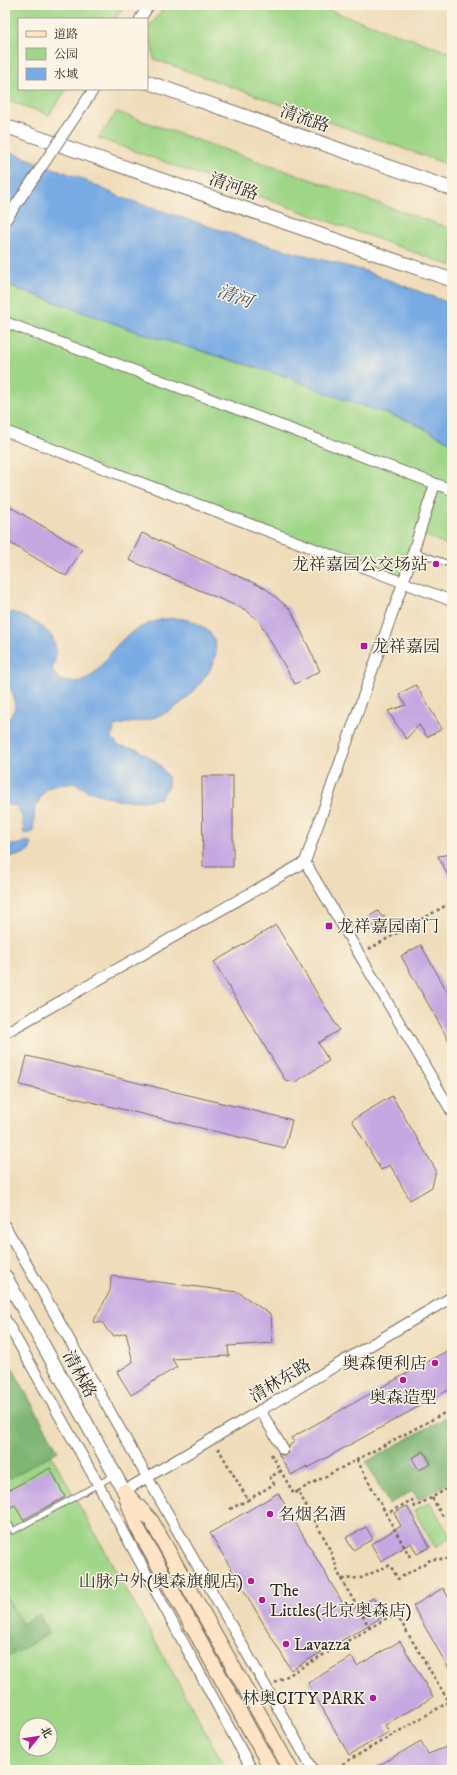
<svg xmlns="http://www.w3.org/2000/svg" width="457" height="1775" font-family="'IM FELL DW Pica','Noto Serif SC',serif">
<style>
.green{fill:#9fd587;stroke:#658059;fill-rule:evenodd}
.forest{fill:#7fb674;stroke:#557050;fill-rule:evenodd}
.water{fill:#78aae4;stroke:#526a88}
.building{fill:#c5a8e1}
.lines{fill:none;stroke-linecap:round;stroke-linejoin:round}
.service-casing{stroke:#70695d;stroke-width:7}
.minor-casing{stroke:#70695d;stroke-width:12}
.tertiary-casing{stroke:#70695d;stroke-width:15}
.secondary-casing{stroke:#70695d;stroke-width:16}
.path{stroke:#70695d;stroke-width:2.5;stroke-dasharray:3 3;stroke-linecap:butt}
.service{stroke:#fff;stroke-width:5}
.minor{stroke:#fff;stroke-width:10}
.tertiary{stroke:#fff;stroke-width:13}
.secondary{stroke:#fee4c5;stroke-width:14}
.minor-bridge-casing{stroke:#70695d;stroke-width:12;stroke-linecap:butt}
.minor-bridge{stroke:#fff;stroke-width:10}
.poi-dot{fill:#b5179e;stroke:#fcf5e5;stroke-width:1.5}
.labels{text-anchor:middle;stroke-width:3;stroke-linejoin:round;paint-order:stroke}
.street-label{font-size:17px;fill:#2b2b2b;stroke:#fcf5e5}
.poi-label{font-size:17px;fill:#2b2b2b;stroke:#fcf5e5;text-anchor:start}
.water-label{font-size:18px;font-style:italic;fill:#46576c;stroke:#fcf5e5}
</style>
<rect width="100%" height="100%" fill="#fcf5e5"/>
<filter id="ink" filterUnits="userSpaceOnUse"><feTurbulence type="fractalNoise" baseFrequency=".025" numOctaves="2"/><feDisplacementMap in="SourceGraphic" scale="8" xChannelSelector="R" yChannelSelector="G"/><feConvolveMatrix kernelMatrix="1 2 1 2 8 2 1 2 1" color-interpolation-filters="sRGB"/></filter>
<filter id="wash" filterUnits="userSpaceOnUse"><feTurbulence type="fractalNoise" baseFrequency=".012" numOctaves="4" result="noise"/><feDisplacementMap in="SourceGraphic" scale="16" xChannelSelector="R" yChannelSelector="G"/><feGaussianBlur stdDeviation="0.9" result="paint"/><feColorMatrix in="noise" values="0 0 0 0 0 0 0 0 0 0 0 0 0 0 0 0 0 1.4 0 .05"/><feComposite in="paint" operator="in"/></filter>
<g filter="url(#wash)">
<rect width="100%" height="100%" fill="#efdcba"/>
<g class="green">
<polygon points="5,5 125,5 115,19 19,19 19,89 67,89 49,115 5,99"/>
<polygon points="166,5 314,5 452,53 452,166 154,59 149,27"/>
<polygon points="117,112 452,229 452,266 98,138"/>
<polygon points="5,284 141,333 288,377 332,395 412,422 452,443 452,547 417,532 403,583 5,431"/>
<path d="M5 1372 227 1770H5ZM26 1725H50V1749H26Z"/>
<polygon points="430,1502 451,1538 435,1547 414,1511"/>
</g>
<g class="forest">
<polygon points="5,1355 58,1451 10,1478 5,1470"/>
<path d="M452 1414V1481L418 1500 413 1491 389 1504 366 1462ZM424 1451 431 1463 419 1470 412 1458Z"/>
<polygon points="5,1594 22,1624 39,1614 49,1633 5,1659"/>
</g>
<g class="water">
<polygon points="5,150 80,178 120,197 259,243 365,271 452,304 452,443 412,422 334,396 288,377 141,333 5,284"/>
<path d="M13 612C30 620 54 628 56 650 57 656 53 665 52 671 55 674 58 678 61 680 63 681 67 681 70 682 93 684 104 661 117 645 134 626 169 611 194 622 202 626 212 632 215 642 217 654 215 661 209 671 198 689 179 709 158 716 144 722 128 722 114 726L112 738 119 746 137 749 158 763 168 777V787L160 798 143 801 118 800 88 791 76 783 59 785 47 788 35 806 33 832 24 834 22 816 16 806 5 805V718H10L15 708 13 694 5 680V615Z"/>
<path d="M27 841 32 843 29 851C20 855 14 859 5 854V843L15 845Z"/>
</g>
<g id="blocks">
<g class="building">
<polygon points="5,504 82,549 66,576 5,540"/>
<polygon points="142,533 265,588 291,610 320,671 295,684 259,621 246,610 129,560"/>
<polygon points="416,685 442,729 427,737 419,725 406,739 388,711 406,705 399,694"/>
<polygon points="202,776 233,776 233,867 203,867"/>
<polygon points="452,854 452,883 438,856"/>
<polygon points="378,911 382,917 385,916 393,929 382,935 379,930 374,933 365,919"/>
<polygon points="276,925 339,1030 318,1043 329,1061 295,1082 285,1080 214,962"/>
<polygon points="421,945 452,1000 452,1046 401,956"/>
<polygon points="27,1056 292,1120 285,1148 20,1085"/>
<polygon points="392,1096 436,1170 432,1187 410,1200 390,1165 381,1170 352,1120"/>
<polygon points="111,1276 238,1292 271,1315 273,1343 228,1346 229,1356 172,1359 177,1367 131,1395 117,1372 133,1362 126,1333 114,1336 107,1330 103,1323 93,1322 110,1291"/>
<polygon points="452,1348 452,1388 308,1468 307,1466 291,1475 278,1453 283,1455 288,1453 289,1446 294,1442 291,1438"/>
<polygon points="424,1451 431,1464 419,1470 412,1458"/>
<polygon points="50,1468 65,1497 23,1520 15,1505 5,1510 5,1492"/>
<polygon points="278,1493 348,1612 373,1598 384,1616 291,1670 210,1533"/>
<polygon points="407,1506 430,1547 417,1554 411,1543 381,1561 371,1544 401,1526 394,1513"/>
<polygon points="366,1527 373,1539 353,1550 346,1538"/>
<polygon points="443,1588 452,1604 452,1674 413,1606"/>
<polygon points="400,1641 433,1697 385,1725 389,1732 349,1755 308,1683 352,1657 357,1666"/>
<polygon points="421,1741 428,1754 452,1745 452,1770 371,1770"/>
</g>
</g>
</g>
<g filter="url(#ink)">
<use href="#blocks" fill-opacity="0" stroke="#70695d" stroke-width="1"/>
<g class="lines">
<defs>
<g id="service">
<polyline points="413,551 452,565"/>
<polyline points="5,1529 10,1526 13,1531 115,1475"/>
</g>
<g id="minor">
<polyline points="140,19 149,5"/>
<polyline points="5,322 452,490"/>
<polyline points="5,431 452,601"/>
<polyline points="435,484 403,583 305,862 452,1112"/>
<polyline points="5,1033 305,862"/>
<polyline points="5,1226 313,1770"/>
<polyline points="5,1319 98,1484 252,1770"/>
<polyline points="260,1410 283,1449"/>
<polyline points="124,1491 452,1297"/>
</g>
<g id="tertiary">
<polyline points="147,82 452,189"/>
<polyline points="5,126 452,280"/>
<polyline points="5,1276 124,1491"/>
</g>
<g id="secondary">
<polyline points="124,1491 151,1520 291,1770"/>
<polyline points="126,1497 137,1527 272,1770"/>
</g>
</defs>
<use href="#service" class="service-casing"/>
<use href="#minor" class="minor-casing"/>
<use href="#tertiary" class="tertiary-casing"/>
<use href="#secondary" class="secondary-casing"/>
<g class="path">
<polyline points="369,949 452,902"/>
<polyline points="218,1448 248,1500 274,1484 270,1477 281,1471"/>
<polyline points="271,1454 294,1494 298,1491 327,1543 341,1579 361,1578 390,1565 398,1579 432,1559 452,1559"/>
<polyline points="357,1460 386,1514"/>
<polyline points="298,1491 452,1409"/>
<polyline points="432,1498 442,1515 452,1509"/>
<polyline points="230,1509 248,1500"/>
<polyline points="410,1557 386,1514 412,1500 415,1507 452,1486"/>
<polyline points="341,1579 370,1628"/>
<polyline points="275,1683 387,1618 398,1617 452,1707"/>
<polyline points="332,1770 449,1702"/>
</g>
<use href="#service" class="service"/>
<use href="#minor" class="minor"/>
<use href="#tertiary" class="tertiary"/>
<use href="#secondary" class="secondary"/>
<defs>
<polyline id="minor-bridge" points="5,221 94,89"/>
</defs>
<use href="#minor-bridge" class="minor-bridge-casing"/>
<use href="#minor-bridge" class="minor-bridge"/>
</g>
</g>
<g class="poi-dot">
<circle cx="436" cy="564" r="4"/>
<rect x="360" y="642" width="8" height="8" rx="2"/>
<rect x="325" y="922" width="8" height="8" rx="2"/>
<circle cx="435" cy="1363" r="4"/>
<circle cx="403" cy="1380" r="4"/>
<circle cx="270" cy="1514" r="4"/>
<circle cx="251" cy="1581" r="4"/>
<circle cx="262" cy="1600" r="4"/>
<circle cx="286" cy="1644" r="4"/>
<circle cx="373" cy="1698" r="4"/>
</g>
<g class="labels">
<g class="street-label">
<text transform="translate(305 118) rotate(19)" y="6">清流路</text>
<text transform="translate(234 186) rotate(19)" y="6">清河路</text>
<text transform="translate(80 1374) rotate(61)" y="6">清林路</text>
<text transform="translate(280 1380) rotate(-31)" y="6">清林东路</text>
</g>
<g class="poi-label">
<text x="428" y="570" text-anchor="end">龙祥嘉园公交场站</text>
<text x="372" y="652">龙祥嘉园</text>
<text x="337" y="932">龙祥嘉园南门</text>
<text x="427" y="1369" text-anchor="end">奥森便利店</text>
<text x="403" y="1403" text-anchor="middle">奥森造型</text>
<text x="278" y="1520">名烟名酒</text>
<text x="243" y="1587" text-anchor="end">山脉户外(奥森旗舰店)</text>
<text x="270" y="1596">The<tspan x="270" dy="20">Littles(北京奥森店)</tspan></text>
<text x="294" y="1650">Lavazza</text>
<text x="365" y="1704" text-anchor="end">林奥CITY PARK</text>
</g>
<g class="water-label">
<text transform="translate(235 296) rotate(20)" y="6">清河</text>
</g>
</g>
<rect width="457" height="1775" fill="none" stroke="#fcf5e5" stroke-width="20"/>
<rect x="18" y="18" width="130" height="72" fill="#fcf5e5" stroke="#a8a49b"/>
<rect x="26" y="31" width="20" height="6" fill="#fee4c5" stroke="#a8a49b"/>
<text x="54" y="38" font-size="12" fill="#2b2b2b">道路</text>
<rect x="26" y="48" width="20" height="12" fill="#9fd587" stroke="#a8a49b"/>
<text x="54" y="58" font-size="12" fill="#2b2b2b">公园</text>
<rect x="26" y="68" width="20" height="12" fill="#78aae4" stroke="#a8a49b"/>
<text x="54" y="78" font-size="12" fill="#2b2b2b">水域</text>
<g transform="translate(38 1737) rotate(60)"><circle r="19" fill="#fcf5e5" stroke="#a8a49b"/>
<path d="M0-3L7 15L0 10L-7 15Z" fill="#b5179e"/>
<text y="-6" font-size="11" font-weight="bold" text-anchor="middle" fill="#2b2b2b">北</text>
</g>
</svg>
